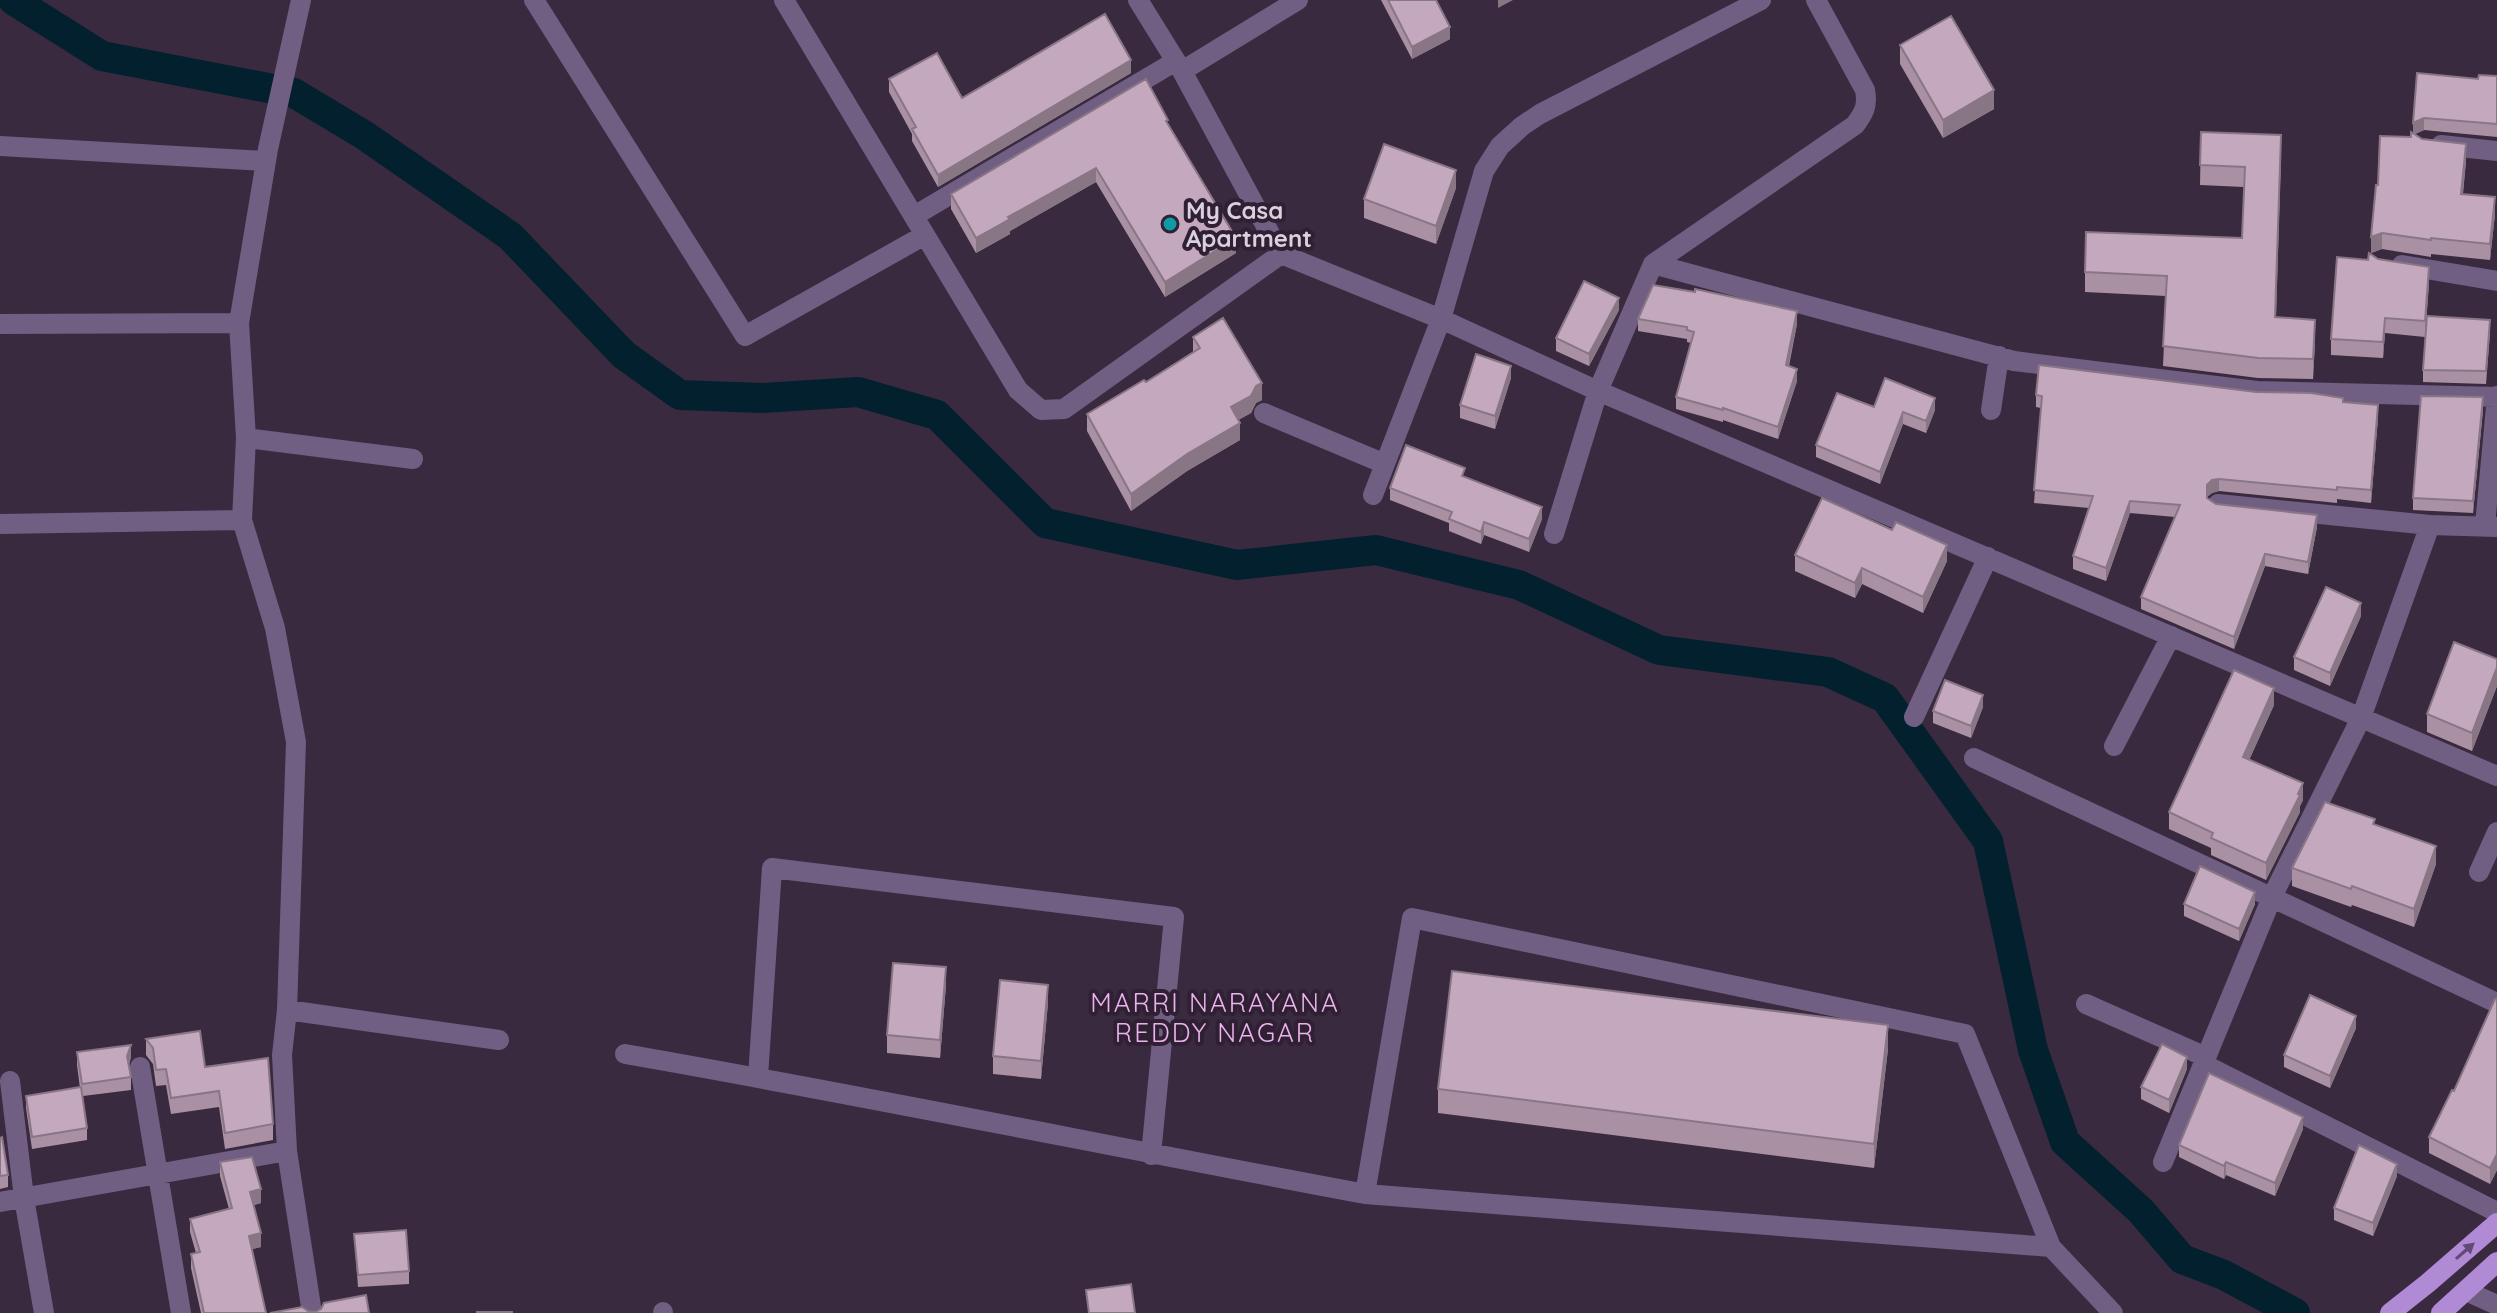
<svg xmlns="http://www.w3.org/2000/svg" width="2497" height="1313" font-family="Quicksand,sans-serif">
  <style>
    .lines { fill: none; stroke-linecap: round; stroke-linejoin: round }
    .canal { stroke: #03202e; stroke-width: 30 }
    .minor { stroke: #715f83; stroke-width: 20 }
    .major { stroke: #b08ad4; stroke-width: 20 }
    .wall { fill: #a991a3 }
    .shaded-wall { fill: #897685 }
    .building { fill: #c4a9be; stroke: #897685; stroke-width: 2 }
    .oneway { fill: #634a74 }
    .culture-dot { fill: #0f9aa8; stroke: #2f2034; stroke-width: 3 }
    .labels { text-anchor: middle; dominant-baseline: central; stroke-width: 8; stroke-linejoin: round; paint-order: stroke }
    .poi-label { font-size: 24px; font-weight: bold; fill: #dbd0de; stroke: #2f2034; text-anchor: start }
    .neighbourhood-label { font-size: 26px; letter-spacing: 2px; fill: #ecb2ec; stroke: #2f2034 }
  </style>
  <rect width="100%" height="100%" fill="#3a2a3f"/>
  <g class="lines">
    <!-- canal -->
    <path class="canal" d="M13 0 102 56 294 93 364 135 510 236 624 355 680 395 762 398 858 392 937 415 1045 523 1237 565 1376 550 1519 585 1659 650 1828 672 1885 698 1988 841 2033 1050 2065 1142 2141 1211 2182 1259 2224 1275 2295 1313"/>
    <!-- minor -->
    <path class="minor" d="M301 0 268 149 239 323 246 438 242 520 275 628 296 742 287 1010 282 1055 287 1151 312 1313
      M534 0 745 336 925 235
      M784 0 1018 390 1041 410 1064 409 1281 254
      M1138 0 1182 71 1298 0
      M1182 71 1281 254 1441 319 1598 391 2497 776
      M2441 145 2497 151
      M0 146 266 161
      M914 216 1176 61
      M1653 264 2014 361 2257 391 2497 397
      M2402 265 2497 281
      M0 324 239 323
      M1991 410 1999 356
      M1264 413 1385 464
      M246 438 413 459
      M1373 495 1441 319 1484 171 1500 146 1522 126 1540 114 1761 0
      M2218 504 2430 525 2497 527
      M0 524 242 520
      M2485 525 2497 396
      M1554 534 1598 391 1653 264 1855 125C1864 113 1868 106 1865 90L1816 0
      M1914 717 1988 557
      M2114 746 2171 636
      M1974 758 2497 1003
      M2479 872 2497 832
      M2086 1004 2206 1057
      M287 1010 499 1040
      M625 1054C872 1097 1118 1148 1365 1194L1412 918 1965 1034 2051 1247
      M2203 1064 2497 1212
      M140 1067 181 1313
      M758 1077 772 868 1174 917 1151 1155
      M10 1081 24 1198 44 1313
      M2163 1162 2272 897 2361 718 2430 525
      M1365 1194 2051 1247 2113 1313
      M0 1202 287 1151
      M2466 1291 2497 1305
      M663 1312V1313"/>
    <!-- major -->
    <path class="major" d="M2390 1313 2428 1283 2497 1223
      M2441 1313 2497 1262"/>
  </g>
  <!-- wall -->
  <path class="wall" d="M1381 0H1436L1450 39 1412 59Z
    M1900 45 1994 109 1943 138 1900 64Z
    M1131 73 938 187 912 141V134L889 92V79L962 98Z
    M2497 76V137L2424 130 2415 134 2422 139 2466 161 2463 194 2495 214 2490 260 2431 254V257L2382 249 2371 253 2378 185 2411 137 2413 133V123L2478 79Z
    M1168 125 1236 253 1165 297 1096 182 1010 231V234L976 253 951 209V194Z
    M2201 132 2281 155 2276 317 2315 340 2313 379 2258 378 2163 366 2166 296 2085 292V272L2242 238 2244 187 2200 185Z
    M1456 188 1436 244 1364 218V199Z
    M2378 259 2429 283 2425 337 2385 333 2383 358 2331 355V339L2368 260Z
    M1619 310 1589 366 1556 351V338Z
    M1638 319 1797 324 1789 366 1797 381 1778 439 1723 420V422L1676 409V397L1691 343 1687 342V339L1638 331Z
    M2490 333 2486 384 2423 382V370Z
    M1193 337 1262 400 1256 403 1251 413 1238 420 1240 440 1187 471 1131 511 1087 431V414L1146 382 1193 352Z
    M1511 378 1495 429 1460 418V405Z
    M2036 395 2343 402 2378 417 2371 503 2337 499V503L2219 491 2212 493 2207 497 2216 504 2317 527 2308 574 2265 566 2234 649 2141 609V597L2175 517 2130 513 2106 581 2073 569V556L2089 508 2034 503 2041 408 2036 407Z
    M1874 407 1935 410 1926 433 1903 424 1880 484 1816 457V445Z
    M2483 410 2473 513 2413 510V498Z
    M1465 478 1542 519 1529 552 1484 535 1481 544 1449 531V523L1390 500V488Z
    M1795 555 1947 561 1923 613 1862 584 1855 598 1795 571Z
    M2361 616 2330 686 2294 670V657Z
    M2497 659V686L2472 751 2427 732V714Z
    M2274 705 2249 760 2303 800 2300 806V812L2266 880 2211 855V848L2169 829V812Z
    M1983 707 1971 738 1933 723V711Z
    M2375 824 2436 864 2414 927 2352 905 2351 907 2292 886V868Z
    M2184 904H2255L2239 941 2184 916Z
    M946 985 940 1058 887 1053V1035Z
    M2497 999V1170L2490 1184 2429 1153V1137L2454 1091Z
    M1048 1003 1041 1079 993 1074V1056Z
    M2356 1028 2330 1088 2284 1067V1055Z
    M146 1039 205 1067 273 1124V1140L225 1149 219 1107 171 1114 166 1085 156 1086 153 1064 146 1055Z
    M1888 1049 1874 1168 1438 1113V1089Z
    M77 1052 131 1057 129 1065 131 1077V1090L83 1096 87 1128V1140L32 1149 26 1108V1096L80 1088 77 1065Z
    M2187 1069 2169 1113 2141 1099V1087Z
    M2303 1129 2275 1196 2226 1175 2224 1179 2179 1157V1145Z
    M0 1138 8 1175V1187L0 1189Z
    M220 1162 261 1203 254 1205 261 1247 252 1249 266 1313H201L191 1268V1254L196 1253 190 1232V1219L229 1209 220 1176Z
    M2397 1176 2373 1236 2334 1220V1208Z
    M354 1234 409 1271V1284L358 1287Z"/>
  <!-- shaded-wall -->
  <path class="shaded-wall" d="M1498 0H1513L1498 8Z
    M1450 27V39L1412 59V47Z
    M1131 60V73L938 187V175Z
    M1994 90V109L1943 138V120Z
    M2424 118V130L2413 135V123Z
    M2281 135V155L2275 337V317Z
    M2466 144V161L2461 210V194Z
    M1096 168V182L1010 231V234L976 253V238L1008 217Z
    M1456 170V188L1436 244V226Z
    M2495 197V214L2490 260V244Z
    M2382 233V249L2371 253V237Z
    M1236 238V253L1165 297V282Z
    M2429 267V283L2425 337V321Z
    M1619 298V310L1589 366V354Z
    M1797 311V324L1786 377V365Z
    M2385 318V333L2383 358V342Z
    M2315 320V340L2313 379V359Z
    M1511 366V378L1495 429V416Z
    M1797 369V381L1778 439V427Z
    M1262 383V400L1256 403 1251 413 1231 424V407L1256 386Z
    M2483 397V410L2473 513V501Z
    M1935 398V410L1926 433V421Z
    M2378 405V417L2371 503V490Z
    M1903 412V424L1880 484V472Z
    M1240 423V440L1187 471 1131 511V494L1187 454Z
    M2219 479V491L2212 493 2207 497V485L2212 480Z
    M2130 501V513L2106 581V568Z
    M1542 507V519L1529 552V539Z
    M2317 515V527L2308 574V562Z
    M1484 522V535L1481 544V532Z
    M1947 545V561L1923 613V597Z
    M2265 554V566L2234 649V637Z
    M1862 568V584L1855 598V583Z
    M2361 603V616L2330 686V673Z
    M2497 667V686L2472 751V733Z
    M2274 688V705L2243 774V757Z
    M1983 695V707L1971 738V726Z
    M2303 783V800L2300 806V812L2266 880V863Z
    M2436 846V864L2414 927V909Z
    M2255 892V904L2239 941V929Z
    M946 967V985L940 1058V1040Z
    M1048 985V1003L1041 1079V1061Z
    M2356 1016V1028L2330 1088V1076Z
    M1888 1025V1049L1874 1168V1144Z
    M131 1045V1057L127 1068V1056Z
    M2187 1057V1069L2169 1113V1100Z
    M2303 1117V1129L2275 1196V1183Z
    M2497 1154V1170L2490 1184V1168Z
    M2226 1162V1175L2224 1179V1166Z
    M2397 1164V1176L2373 1236V1223Z
    M261 1189V1203L250 1206V1192Z
    M261 1233V1247L249 1250V1236Z"/>
  <!-- building -->
  <path class="building" d="M1388 0H1436L1450 27 1412 47Z
    M1105 14 1131 60 938 175 912 129 916 127 889 79 937 53 962 98Z
    M1951 16 1994 90 1943 120 1900 45Z
    M2417 73 2478 79 2479 75 2497 76V124L2424 118 2413 123Z
    M1146 79 1168 120 1166 121 1236 238 1165 282 1096 168 1008 217 1010 219 976 238 951 194Z
    M2201 132 2281 135 2275 317 2315 320 2313 359 2258 358 2163 346 2167 276 2085 272 2086 232 2242 238 2245 167 2200 165Z
    M2411 132 2422 139 2466 144 2461 194 2495 197 2490 244 2431 238V240L2382 233 2371 237 2376 185H2378L2380 136 2411 137Z
    M1384 144 1456 170 1436 226 1364 199Z
    M2369 253 2378 259 2429 267 2425 321 2385 318 2383 342 2331 339 2337 257 2368 260Z
    M1584 281 1619 298 1589 354 1556 338Z
    M1653 285 1695 292V289L1797 311 1786 365 1797 369 1778 427 1723 408V410L1676 397 1694 332 1687 330V327L1638 319Z
    M2427 316 2490 320 2486 371 2423 370Z
    M1223 318 1262 383 1256 386 1251 396 1231 407 1240 423 1187 454 1131 494 1087 414 1144 380 1146 382 1200 348 1193 337Z
    M1476 354 1511 366 1495 416 1460 405Z
    M2039 365 2256 392 2311 393 2343 398V402L2378 405 2371 490 2337 487V490L2219 479 2212 480 2207 485V498L2216 504 2317 515 2308 562 2265 554 2234 637 2141 597 2180 505 2130 501 2106 568 2073 556 2093 496 2034 490 2042 396 2036 395Z
    M1885 378 1935 398 1926 421 1903 412 1880 472 1816 445 1837 393 1874 407Z
    M2421 396 2483 397 2473 501 2413 498Z
    M1406 445 1465 468 1462 476 1542 507 1529 539 1484 522 1481 532 1449 519 1452 512 1390 488Z
    M1822 498 1892 530 1896 522 1947 545 1923 597 1862 568 1855 583 1795 555Z
    M2326 587 2361 603 2330 673 2294 657Z
    M2454 642 2497 659V667L2472 733 2427 714Z
    M2234 670 2274 688 2243 757 2303 783 2298 794 2300 795 2266 863 2211 838 2213 833 2169 812Z
    M1945 680 1983 695 1971 726 1933 711Z
    M2325 802 2375 819 2373 824 2436 846 2414 909 2352 886 2351 889 2292 868Z
    M2200 866 2255 892 2239 929 2184 904Z
    M893 963 946 967 940 1040 887 1035Z
    M1452 971 1888 1025 1874 1144 1438 1089Z
    M1000 980 1048 985 1041 1061 993 1056Z
    M2310 995 2356 1016 2330 1076 2284 1055Z
    M2495 999H2497V1154L2490 1168 2429 1137 2452 1090 2454 1091Z
    M200 1031 205 1067 268 1058 273 1124 225 1133 219 1091 171 1098 166 1069 156 1070 153 1048 146 1039Z
    M2162 1044 2187 1057 2169 1100 2141 1087Z
    M131 1045 127 1056 131 1077 82 1084 77 1052Z
    M2209 1073 2303 1117 2275 1183 2226 1162 2224 1166 2179 1145Z
    M81 1087 87 1128 32 1137 26 1096Z
    M2 1137 8 1175 0 1176V1138Z
    M2359 1145 2397 1164 2373 1223 2334 1208Z
    M252 1157 261 1189 250 1192 261 1233 249 1236 266 1313H204L191 1254 200 1252 190 1219 232 1208 220 1162Z
    M406 1230 409 1271 358 1275 354 1234Z
    M1131 1284 1135 1313H1089L1086 1290Z
    M366 1295 369 1313H270L302 1307 308 1311 315 1312 321 1309 324 1303Z
    M477 1312H512V1313H477Z"/>
  <!-- one-way arrows -->
  <defs><path id="oneway-solid" d="M-6-.8H1V-3.2L6.5 0L1 3.2V.8H-6Z" transform="scale(2)"/></defs>
  <use class="oneway" href="#oneway-solid" transform="translate(2465 1251) rotate(-41)"/>
  <!-- markers -->
  <circle class="culture-dot" cx="1170" cy="224" r="8"/>
  <g class="labels">
    <!-- poi labels -->
    <g class="poi-label">
      <text x="1186" y="210">My Casa<tspan x="1186" dy="28">Apartment</tspan></text>
    </g>
    <!-- neighbourhood labels -->
    <g class="neighbourhood-label">
      <text x="1215" y="1002">MARRI NARAYANA<tspan x="1215" dy="30">REDDY NAGAR</tspan></text>
    </g>
  </g>
</svg>
